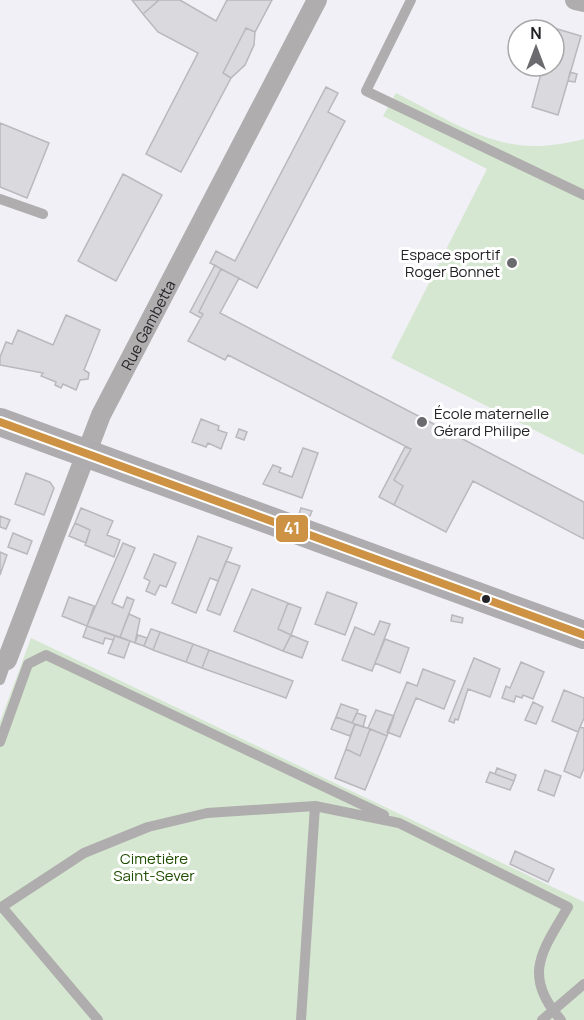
<svg xmlns="http://www.w3.org/2000/svg" width="584" height="1020" font-family="Manrope,sans-serif">
  <style>
    .green { fill: #d5e7d0 }
    .building { fill: #dad9de; stroke: #bab8bd; stroke-width: 1.5 }
    .lines { fill: none; stroke-linecap: round; stroke-linejoin: round }
    .lane { stroke: #afadad; stroke-width: 10 }
    .street { stroke: #afadad; stroke-width: 20 }
    .secondary { stroke: #aeacae; stroke-width: 28 }
    .bus-1-casing { stroke: #fff; stroke-width: 12 }
    .bus-1 { stroke: #cd9244; stroke-width: 8 }
    .poi-dot { fill: #6b6b6f; stroke: #fff; stroke-width: 2 }
    .bus-dot { fill: #232327; stroke: #fff; stroke-width: 2 }
    .labels { text-anchor: middle; dominant-baseline: central; stroke-width: 6; stroke-linejoin: round; paint-order: stroke }
    .poi-label { font-size: 15px; fill: #232327; stroke: #fff; text-anchor: end }
    .street-label { font-size: 15px; fill: #232327; stroke: #fff }
    .park-label { font-size: 15px; fill: #1f4d00; stroke: #fff }
    .line-badge { stroke: #fff; stroke-width: 2 }
    .badge-label { font-size: 16px; text-anchor: middle; font-weight: bold; fill: #fff }
  </style>
  <rect width="100%" height="100%" fill="#f0f0f6"/>
  <!-- green -->
  <path class="green" d="M396 93C434 112 476 140 519 145 540 148 564 144 584 139V455L391 358 487 169 383 116Z
    M31 638 584 902V1020H0V722Z"/>
  <!-- building -->
  <path class="building" d="M132 0H157L158 1 143 14Z
    M180 0 216 21 227 0H272L255 32 246 28 223 73 231 78 181 172 146 154 198 53 158 32 143 14 159 0Z
    M246 28 255 32 254 45 245 65 231 78 223 73Z
    M554 28 581 36 558 115 532 107 543 66H554Z
    M570 72 577 74 575 82 568 81Z
    M326 87 338 93 328 112 345 121 257 288 210 263 216 251 235 261Z
    M0 123 49 143 27 198 0 187Z
    M123 174 162 195 116 281 78 261Z
    M215 265 221 269 199 312 203 314 201 318 190 312Z
    M221 269 239 278 220 313 584 502V539L473 481 446 532 394 505 403 486 394 480 411 449 228 355 225 360 188 341 203 314 199 312Z
    M66 315 100 330 84 370 89 373 88 379 80 380 76 390 63 384 61 388 55 385 56 382 41 376 43 373 0 365V357L6 342 12 344 18 330 53 345Z
    M201 419 219 426 218 430 227 433 221 449 208 443 206 447 192 442Z
    M239 429 247 432 244 440 236 437Z
    M405 447 411 449 394 480 403 486 394 505 379 497Z
    M303 448 318 453 302 498 263 484 273 465 281 468 279 472 292 477Z
    M26 473 50 482 54 488 44 515 15 504Z
    M81 508 113 521 107 535 120 540 114 557 85 545 90 530 75 523Z
    M301 508 312 511 310 516 299 514Z
    M0 516 10 520 6 529 0 527Z
    M75 523 90 530 86 543 69 536Z
    M13 533 32 541 27 554 8 547Z
    M198 536 232 548 218 581 210 578 196 613 172 603Z
    M123 543 135 548 112 603 123 608 127 597 134 600 120 637 87 626Z
    M0 552 7 555 0 575Z
    M154 554 176 563 166 587 160 585 155 595 146 591 150 581 144 578Z
    M226 561 240 566 220 615 207 610Z
    M252 589 288 603 278 629 291 635 283 651 234 631Z
    M327 592 357 603 345 635 315 624Z
    M69 597 94 606 87 626 62 616Z
    M288 603 301 608 291 635 278 629Z
    M129 614 140 619 135 643 120 637Z
    M452 615 463 618 462 623 451 621Z
    M380 621 390 624 372 671 342 660 355 627 374 635Z
    M87 626 115 636 113 640 105 638 103 644 83 637Z
    M151 629 160 632 153 650 144 646Z
    M160 632 193 644 186 662 153 650Z
    M138 635 147 638 144 646 135 643Z
    M291 635 308 642 302 658 283 651Z
    M115 636 130 641 124 658 108 653Z
    M385 639 409 648 400 673 375 663Z
    M193 644 209 650 202 668 186 662Z
    M209 650 293 681 286 698 202 668Z
    M474 658 500 669 490 697 468 689 458 720 455 719 454 723 449 721Z
    M521 662 544 672 533 699 523 695 522 698 516 696 514 702 502 698 506 686 510 688Z
    M423 669 455 681 444 709 416 698 400 737 387 732 407 682 417 686Z
    M564 690 584 698V718L578 732 552 721Z
    M533 702 543 707 536 724 525 720Z
    M341 704 358 710 352 723 336 717Z
    M376 710 394 716 387 736 368 728Z
    M357 713 366 716 363 727 352 723Z
    M336 717 355 724 350 736 331 729Z
    M355 724 370 729 360 756 346 749Z
    M580 727 584 728V768L580 778 564 771Z
    M370 729 387 736 365 790 335 778 346 749 360 756Z
    M497 768 516 775 514 781 495 774Z
    M545 770 561 776 554 796 538 790Z
    M490 772 514 781 510 790 486 782Z
    M515 851 554 869 548 882 510 864Z"/>
  <g class="lines">
    <!-- lane -->
    <path class="lane" d="M411 0 366 91 584 195
      M0 199 43 214
      M0 680 7 660
      M0 742 28 664 46 655 384 815
      M2 907 98 1020
      M0 908 84 853 148 827 207 813 315 806 399 823 568 907C543 950 521 975 561 1020
      M301 1020 315 806
      M542 1020 584 984"/>
    <!-- street -->
    <g class="street">
      <path d="M575 0 584 2"/>
      <path id="s1" d="M7 660 101 415 317 0"/>
    </g>
    <!-- secondary -->
    <path class="secondary" d="M0 422 584 635"/>
    <defs>
      <path id="bus-1" d="M0 422 584 635"/>
    </defs>
    <!-- bus-1 casing -->
    <use href="#bus-1" class="bus-1-casing"/>
    <!-- bus-1 -->
    <use href="#bus-1" class="bus-1"/>
  </g>
  <!-- markers -->
  <g class="poi-dot">
    <circle cx="512" cy="263" r="6"/>
    <circle cx="422" cy="422" r="6"/>
  </g>
  <circle class="bus-dot" cx="486" cy="599" r="5"/>
  <g class="labels">
    <!-- poi labels -->
    <g class="poi-label">
      <text x="500" y="254">Espace sportif<tspan x="500" dy="17">Roger Bonnet</tspan></text>
      <text x="434" y="413" text-anchor="start">École maternelle<tspan x="434" dy="17">Gérard Philipe</tspan></text>
    </g>
    <!-- street labels -->
    <g class="street-label">
      <text stroke="none"><textPath href="#s1" startOffset="364">Rue Gambetta</textPath></text>
    </g>
    <!-- park labels -->
    <g class="park-label">
      <text x="154" y="858">Cimetière<tspan x="154" dy="17">Saint-Sever</tspan></text>
    </g>
  </g>
  <rect class="line-badge" x="275" y="514" width="34" height="29" rx="6" fill="#cd9244"/>
  <g class="badge-label">
    <text x="292" y="534">41</text>
  </g>
  <!-- north arrow -->
  <g transform="translate(536 48)"><circle r="28" fill="#ffffff" stroke="#a7a7a9" stroke-width="1.5"/>
  <path d="M0-4.5L10 22L0 15L-10 22Z" fill="#6b6b6f"/>
  <text y="-9" font-size="16" font-weight="bold" text-anchor="middle" fill="#232327">N</text>
  </g>
</svg>
